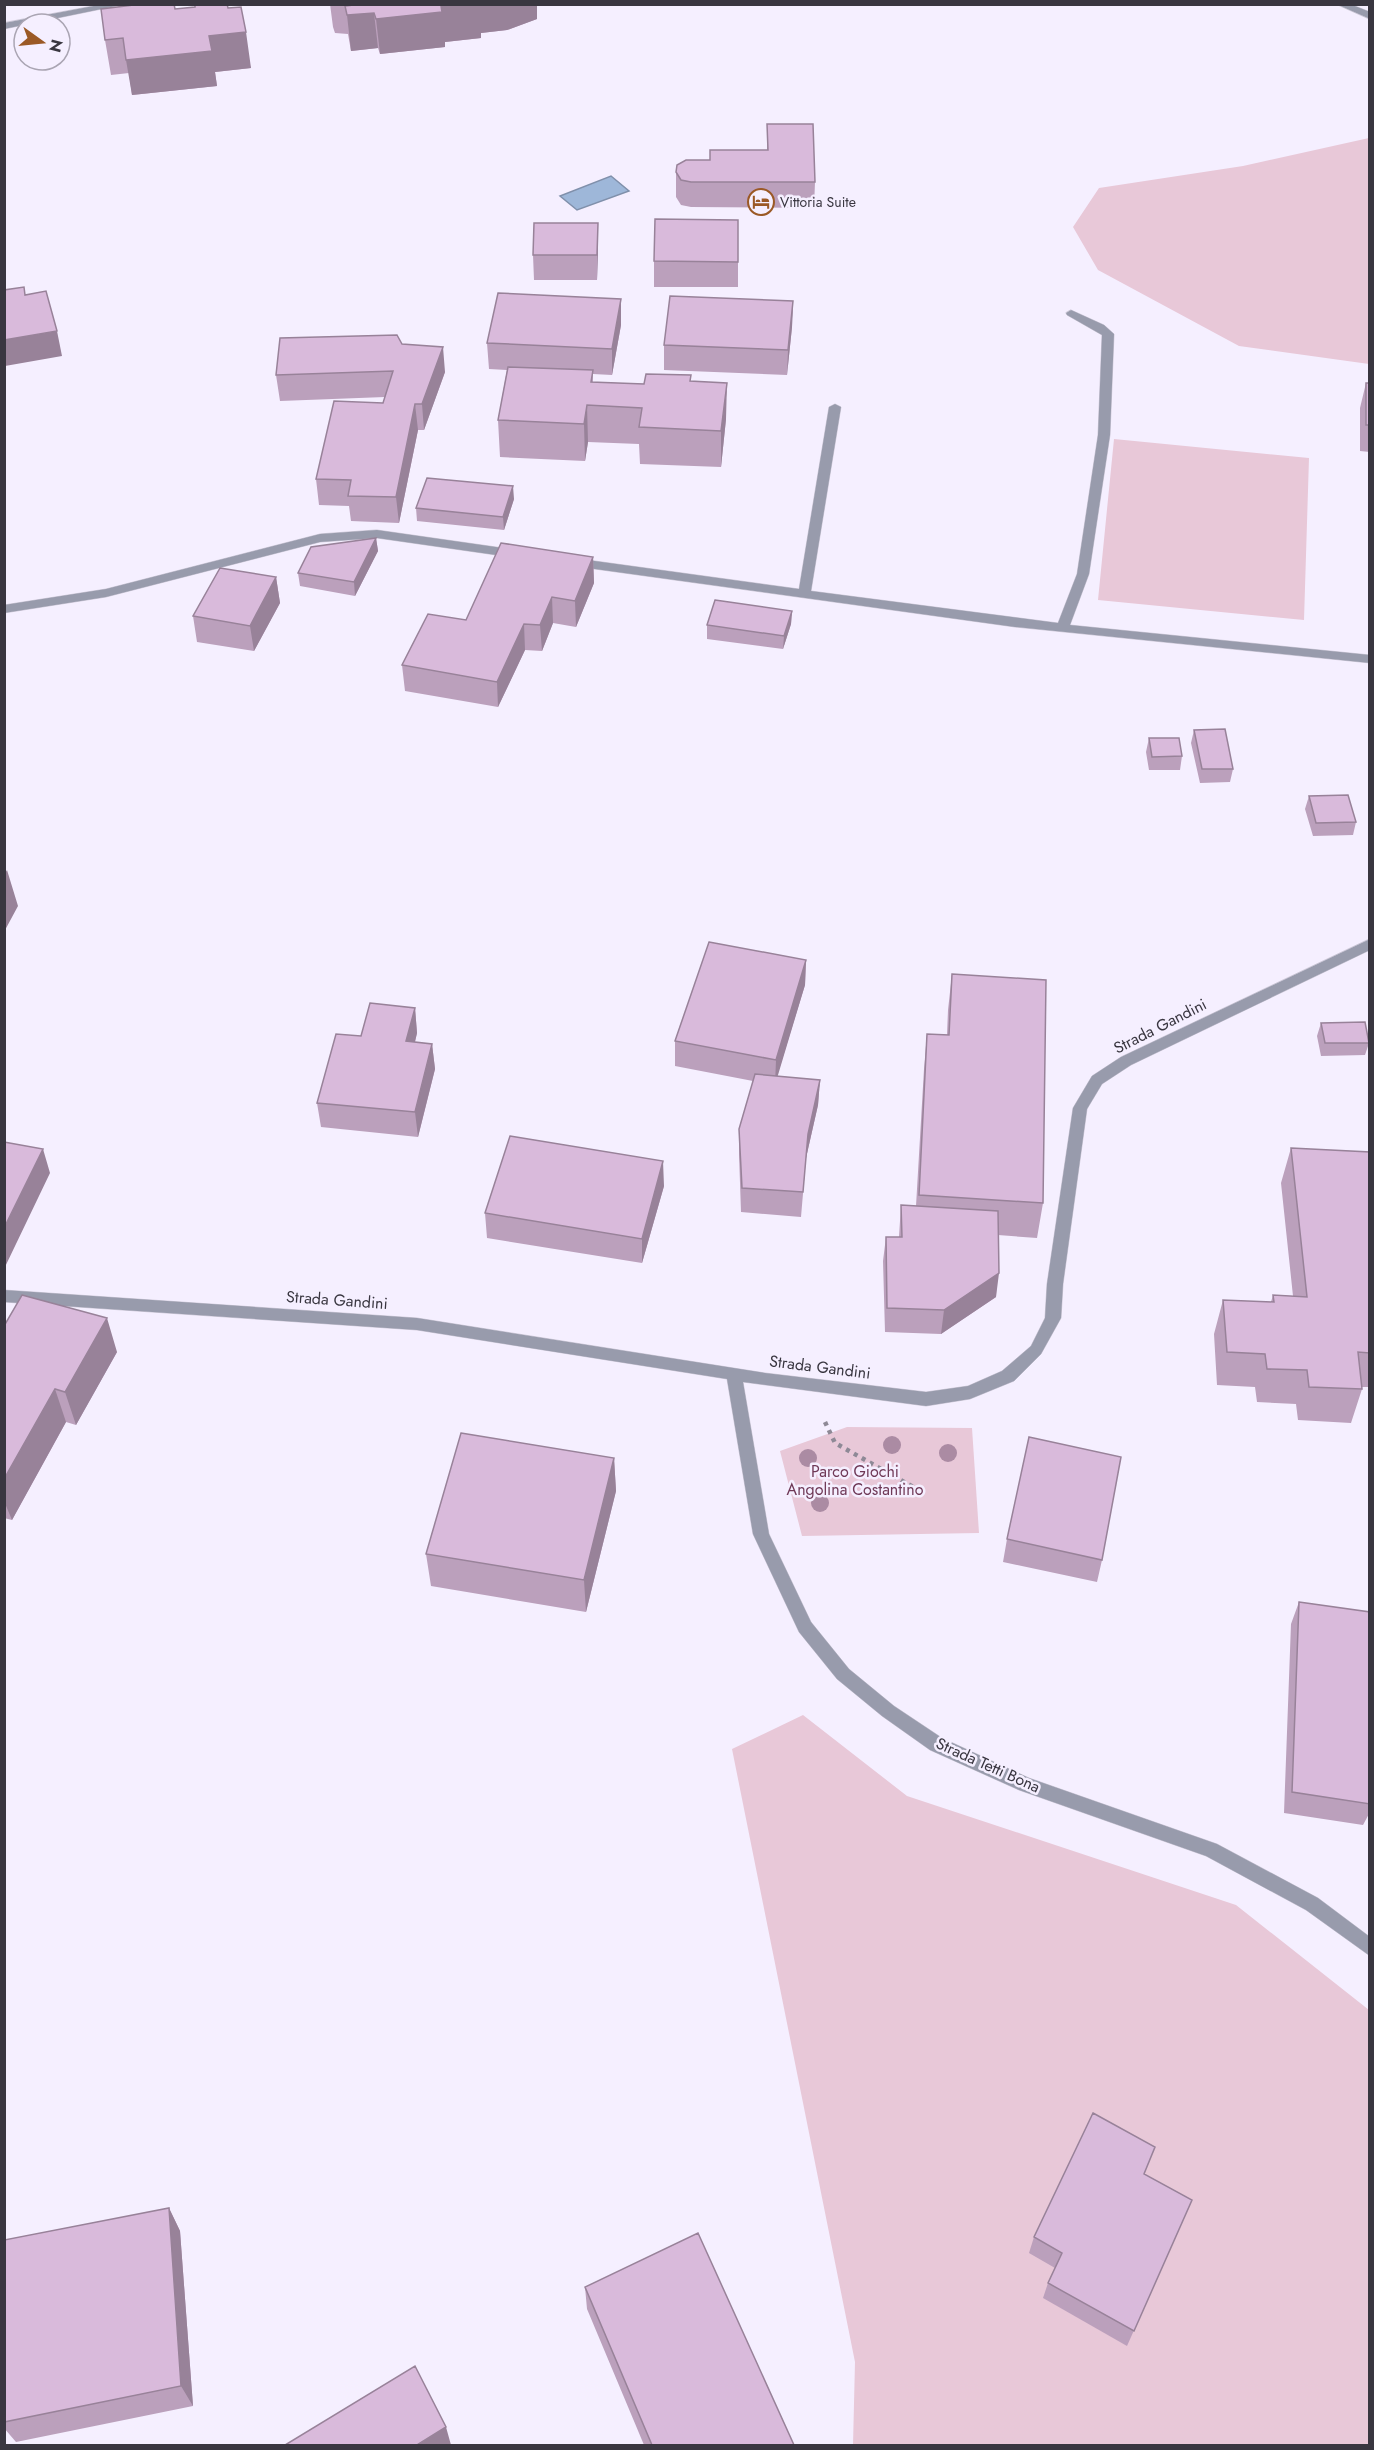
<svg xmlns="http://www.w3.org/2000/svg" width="1374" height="2450" font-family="Jost,sans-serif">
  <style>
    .green { fill: #e8c8d8 }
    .water { fill: #9eb7d9; stroke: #8090ab; stroke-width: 1.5 }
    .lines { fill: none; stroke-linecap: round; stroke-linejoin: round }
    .minor-casing { stroke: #cfcad9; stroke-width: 1 }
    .path { stroke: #8e8996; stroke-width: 4.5; stroke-dasharray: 4 5; stroke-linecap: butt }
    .minor { fill: #989bac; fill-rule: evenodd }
    .tree { fill: #ab8ba3 }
    .wall { fill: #bba0bc }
    .shaded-wall { fill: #988299 }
    .building { fill: #d9badb; stroke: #988299; stroke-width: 1.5 }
    .labels { text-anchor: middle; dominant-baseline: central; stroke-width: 5; stroke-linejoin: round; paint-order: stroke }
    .far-poi-label { font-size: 14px; fill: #393640; stroke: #f5efff; text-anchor: start }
    .street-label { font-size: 16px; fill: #393640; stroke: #f5efff }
    .park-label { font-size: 16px; fill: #6f3957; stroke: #f5efff }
  </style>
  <rect width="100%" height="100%" fill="#f5efff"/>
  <!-- green -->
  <path class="green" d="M1369 138V364L1239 346 1098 270 1073 227 1099 188 1243 166Z
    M1114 439 1309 458 1304 620 1098 600Z
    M847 1427 972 1428 979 1533 802 1536 780 1451Z
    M803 1715 907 1796 1236 1905 1369 2010V2445H853L855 2362 732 1749Z"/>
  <!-- water -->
  <path class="water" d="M611 176 629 191 577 210 560 196Z"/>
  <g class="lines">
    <defs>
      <path id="minor" d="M104 4H126L4 29V23Z
        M1336 4H1350L1370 12V19Z
        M1071 310 1104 325 1114 334 1110 435 1089 574 1070 625 1370 655V663L1015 627 573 566 567 562 573 558 799 589 829 407 835 404 841 407 811 591 1058 623 1077 574 1098 435 1102 335 1067 315 1066 313Z
        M377 530 517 550 523 554 517 558 377 538 320 542 106 597 4 613V605L106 589 320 534Z
        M1370 939V950L1131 1065 1102 1084 1087 1109 1063 1284 1061 1318 1041 1354 1014 1381 970 1399 926 1406 743 1382 769 1534 811 1622 849 1669 894 1706 942 1738 1029 1778 1217 1844 1318 1898 1370 1937V1956L1306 1910 1206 1856 1019 1790 930 1750 882 1716 837 1679 799 1632 753 1534 727 1379 417 1330 4 1302V1290L417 1318 765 1373 926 1392 968 1386 1002 1371 1031 1346 1045 1318 1047 1284 1073 1108 1092 1076 1121 1057Z"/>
    </defs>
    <!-- minor casing -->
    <use href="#minor" class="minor-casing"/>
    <!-- path -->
    <path class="path" d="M825 1422 835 1443 915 1488"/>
    <!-- minor -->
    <use href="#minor" class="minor"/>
  </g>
  <!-- trees -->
  <g class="tree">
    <circle cx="892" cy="1445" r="9"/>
    <circle cx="948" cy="1453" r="9"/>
    <circle cx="808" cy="1458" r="9"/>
    <circle cx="820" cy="1503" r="9"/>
  </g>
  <!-- wall -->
  <path class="wall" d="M330 4H537V19L507 30 481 33V38L445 42V47L380 54 378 48 351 51 348 34 335 33 333 27Z
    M228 8 251 68 215 72 217 86 132 95 129 73 111 75 105 40 175 9Z
    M767 124 815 182 814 208 691 207 681 205 676 197V172L710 160 767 150Z
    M738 220V287H654V261Z
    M598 223V248L597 280H534L533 255Z
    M621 299V325L612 375 593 374V382L644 384 691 381 726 419 721 467 640 464 639 444 588 442 585 461 500 457 498 420 507 370 489 369 487 343Z
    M793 301 792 327 787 375 664 370V345Z
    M402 344 445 372 424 430H418L399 523 351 521 349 506 319 505 316 479 383 403 385 397 280 401 276 375Z
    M1366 383H1370V452L1360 451V408Z
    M514 499 504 530 417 521 416 508Z
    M376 538 378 551 355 596 300 586 298 573Z
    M593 557 594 583 576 627 553 623 542 651 525 650 498 707 405 691 402 665 466 620Z
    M276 577 280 603 254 651 197 642 193 616Z
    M792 611 791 624 783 649 707 639V625Z
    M1194 730 1233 769 1230 782 1200 783 1191 743Z
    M1149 738 1182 756 1180 770H1149L1146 752Z
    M1309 796 1356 822 1353 835 1313 836 1305 809Z
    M806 960 805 985 777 1076 820 1080 818 1105 806 1158 801 1217 741 1212 739 1154V1129L753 1081 675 1066V1041Z
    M952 974 1043 1203 1037 1238 998 1235 996 1297 941 1334 885 1332 883 1261 886 1237H899L901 1205 916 1206 924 1069 927 1034 947 1035 948 1010Z
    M415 1008 417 1033 415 1042 432 1044 435 1069 418 1137 321 1127 317 1103 361 1036Z
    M1321 1023 1369 1043 1365 1055 1321 1056 1317 1036Z
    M1291 1148 1370 1152V1387H1362V1389L1351 1423 1298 1420 1296 1404 1257 1402 1255 1387 1217 1385 1214 1334 1223 1300 1271 1302 1273 1295 1293 1296 1281 1183Z
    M664 1186 642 1263 487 1238 485 1213Z
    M4 1326 117 1352 76 1425 66 1422 12 1520 4 1518Z
    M614 1458 616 1491 586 1612 431 1586 426 1554Z
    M1007 1539 1102 1560 1097 1582 1003 1562Z
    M1299 1602 1370 1612V1812L1363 1825 1284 1813 1291 1624Z
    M1144 2174 1192 2200 1127 2346 1043 2298 1048 2283 1055 2268 1029 2253 1034 2237Z
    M169 2208 180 2231 193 2406 16 2442 4 2428V2422Z
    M585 2287 794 2445H644L587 2309Z"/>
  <!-- shaded-wall -->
  <path class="shaded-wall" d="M457 4H537V19L507 30 481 33V38L445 42V47L380 54 376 19 441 6Z
    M374 13 378 48 351 51 347 15Z
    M246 32 251 68 215 72 217 86 132 95 126 60 209 36Z
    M598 223V248L597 280V255Z
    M621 299V325L612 375V349Z
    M793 301 792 327 787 375 788 350Z
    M57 331 62 356 5 366 4 340Z
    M443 347 445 372 424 430 422 404Z
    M727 383 726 419 721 467V431Z
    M415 404 418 430 399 523 396 497Z
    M587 405 588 442 585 461 584 424Z
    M513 486 514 499 504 530 503 517Z
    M376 538 378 551 355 596 354 582Z
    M593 557 594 583 576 627 575 601Z
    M276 577 280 603 254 651 250 626Z
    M552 597 553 623 542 651 540 625Z
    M792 611 791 624 783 649 784 636Z
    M524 624 525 650 498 707 497 682Z
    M7 870 18 906 4 932V875Z
    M806 960 805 985 775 1085 776 1060Z
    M415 1008 417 1033 409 1066 406 1041Z
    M432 1044 435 1069 418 1137 415 1112Z
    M820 1080 818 1105 806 1158 801 1217 808 1134Z
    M43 1149 50 1173 4 1269V1228Z
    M663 1161 664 1186 642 1263V1239Z
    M999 1273 996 1297 941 1334 944 1310Z
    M107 1318 117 1352 76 1425 65 1392Z
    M55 1389 66 1422 12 1520 4 1501V1479Z
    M614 1458 616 1491 586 1612 584 1580Z
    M169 2208 180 2231 193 2406 181 2386Z
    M446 2427 451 2445H417Z"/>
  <!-- building -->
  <path class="building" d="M142 4H174L175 9 195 7V4H227L228 8 241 7 246 32 209 36 212 51 126 60 123 38 105 40 101 9Z
    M363 4H457L441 6 442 12 376 19 374 13 347 15 345 6Z
    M767 124H813L815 182H691L681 180 676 172 677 165 686 160H710V150H768Z
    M655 219 738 220V262L654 261Z
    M534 223H598L597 255H533Z
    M24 287 25 295 46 291 57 331 4 340V290Z
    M498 293 621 299 612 349 487 343Z
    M670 296 793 301 788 350 664 345Z
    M397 335 402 344 443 347 422 404H415L396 497 348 496 351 480 316 479 334 401 383 403 393 371 276 375 280 338Z
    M508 367 593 370 591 382 644 384 646 374 691 375 690 381 727 383 721 431 639 427 642 408 587 405 584 424 498 420Z
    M1366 383H1370V425H1366Z
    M427 478 513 486 503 517 416 508Z
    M376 538 354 582 298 573 311 547Z
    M501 543 593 557 575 601 552 597 540 625 524 624 497 682 402 665 428 614 466 620Z
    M220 568 276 577 250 626 193 616Z
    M715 600 792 611 784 636 707 625Z
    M1225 729 1233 769H1202L1194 730Z
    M1149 738H1179L1182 756 1152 757Z
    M1348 795 1356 822 1316 823 1309 796Z
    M709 942 806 960 776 1060 675 1041Z
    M952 974 1046 980 1043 1203 919 1195 927 1034 949 1035Z
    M370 1003 415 1008 406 1041 432 1044 415 1112 317 1103 336 1034 361 1036Z
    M1365 1022 1369 1043H1325L1321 1023Z
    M755 1074 820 1080 808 1134 803 1192 742 1188 739 1129Z
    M510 1136 663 1161 642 1239 485 1213Z
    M4 1142 43 1149 4 1228Z
    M1291 1148 1370 1152V1353L1358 1352 1362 1389 1309 1387 1307 1370 1267 1369 1265 1354 1227 1352 1223 1300 1274 1302 1273 1295 1307 1297Z
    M901 1205 998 1211 999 1273 944 1310 887 1308 886 1237H902Z
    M22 1295 107 1318 65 1392 55 1389 4 1479V1326Z
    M461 1433 614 1458 584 1580 426 1554Z
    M1029 1437 1121 1457 1102 1560 1007 1539Z
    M1299 1602 1370 1612V1804L1292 1792Z
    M1093 2113 1155 2147 1144 2174 1192 2200 1134 2331 1048 2283 1062 2253 1034 2237Z
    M169 2208 181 2386 4 2422V2240Z
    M698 2233 794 2445H652L585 2287Z
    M415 2366 446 2427 417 2445H285Z"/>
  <!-- icons -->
  <defs>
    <symbol id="hotel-ring" viewBox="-11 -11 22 22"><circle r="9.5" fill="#f5efff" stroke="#9b5926" stroke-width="1.5"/><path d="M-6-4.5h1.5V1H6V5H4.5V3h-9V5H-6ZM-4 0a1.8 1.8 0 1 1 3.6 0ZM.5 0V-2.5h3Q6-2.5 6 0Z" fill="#9b5926"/></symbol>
  </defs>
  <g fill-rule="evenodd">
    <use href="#hotel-ring" x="746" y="187" width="30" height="30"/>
  </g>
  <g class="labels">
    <!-- far-poi labels -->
    <g class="far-poi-label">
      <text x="780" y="202">Vittoria Suite</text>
    </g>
    <!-- street labels -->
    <g class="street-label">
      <text transform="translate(1160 1026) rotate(-27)">Strada Gandini</text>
      <text transform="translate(337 1300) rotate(4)">Strada Gandini</text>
      <text transform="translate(820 1367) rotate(7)">Strada Gandini</text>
      <text transform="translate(988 1765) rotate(24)">Strada Tetti Bona</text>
    </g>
    <!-- park labels -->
    <g class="park-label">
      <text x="855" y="1471">Parco Giochi<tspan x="855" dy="18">Angolina Costantino</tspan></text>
    </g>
  </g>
  <!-- border -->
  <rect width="1374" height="2450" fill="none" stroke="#393640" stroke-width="12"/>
  <!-- north arrow -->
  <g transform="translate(42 42) rotate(105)"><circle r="28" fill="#f5efff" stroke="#aaa5b3" stroke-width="1.5"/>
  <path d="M0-4.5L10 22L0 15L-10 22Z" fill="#9b5926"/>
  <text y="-9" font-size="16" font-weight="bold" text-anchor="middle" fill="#393640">N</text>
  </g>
</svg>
